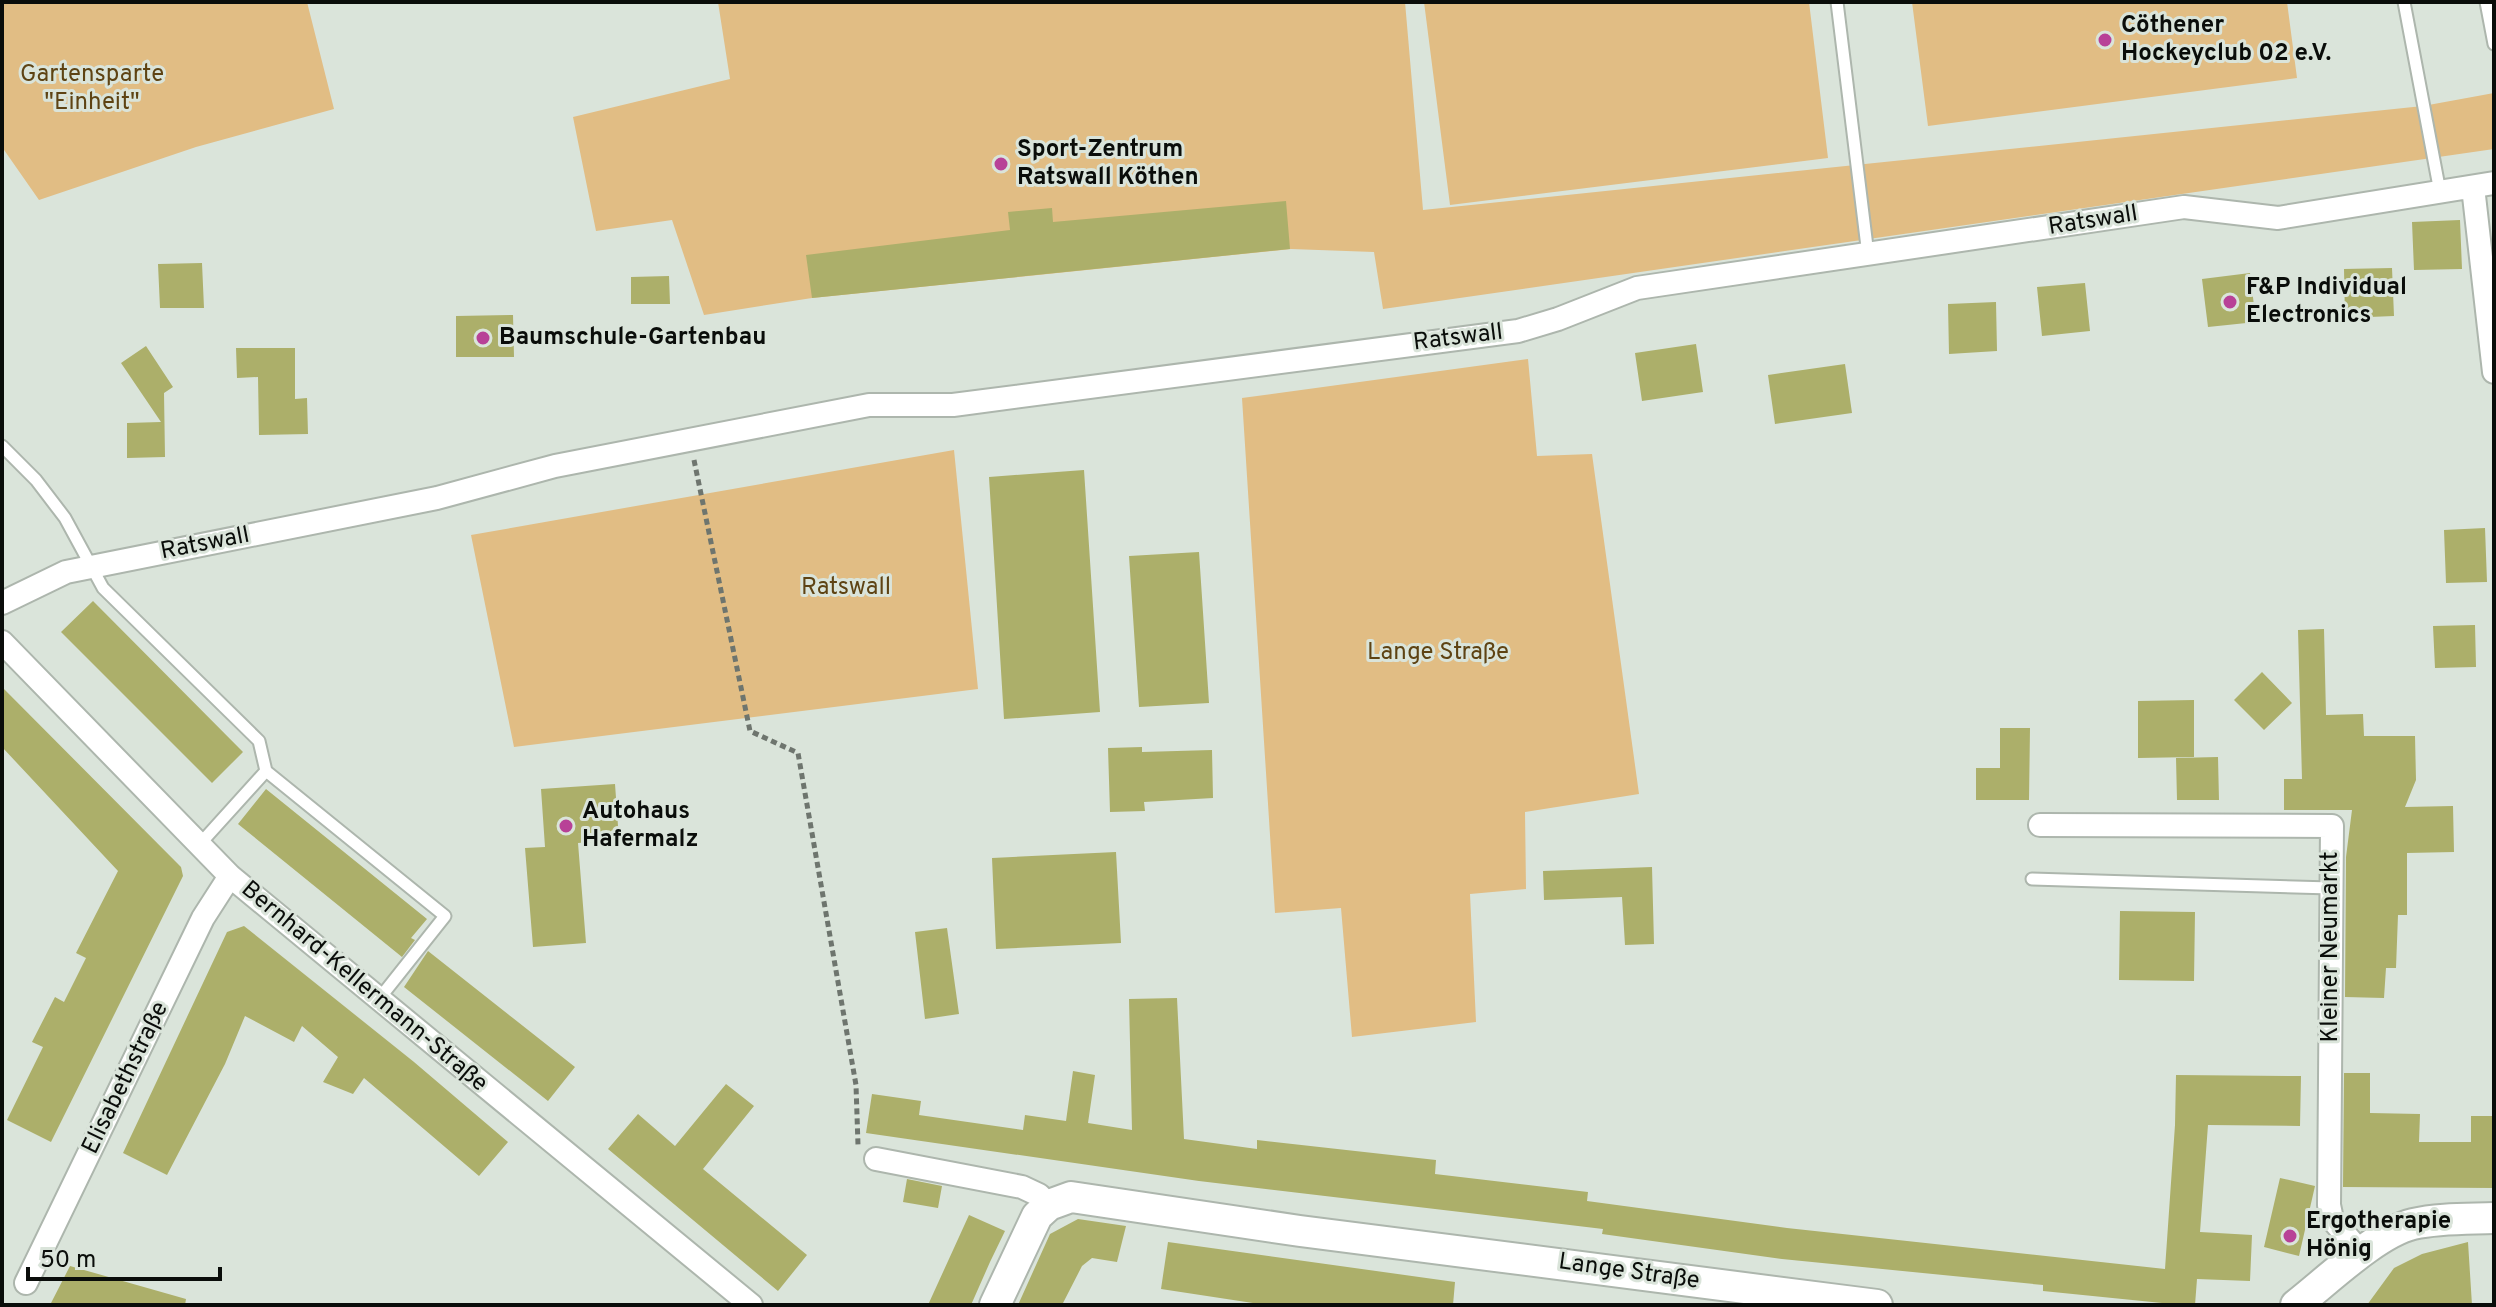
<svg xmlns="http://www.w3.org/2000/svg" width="2496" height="1307" font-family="Overpass,sans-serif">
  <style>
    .green { fill: #e1bd84 }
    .building { fill: #acaf6a }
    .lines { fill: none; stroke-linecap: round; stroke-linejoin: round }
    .lane-casing { stroke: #adb6ad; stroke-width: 15 }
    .street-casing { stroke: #adb6ad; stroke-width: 26 }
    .secondary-casing { stroke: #adb6ad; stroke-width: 34 }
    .path { stroke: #6e756e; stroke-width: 5; stroke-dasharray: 6 4; stroke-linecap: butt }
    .lane { stroke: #fff; stroke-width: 11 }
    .street { stroke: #fff; stroke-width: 22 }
    .secondary { stroke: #fff; stroke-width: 30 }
    .poi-dot { fill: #b84197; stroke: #dae4da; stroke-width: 3 }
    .labels { text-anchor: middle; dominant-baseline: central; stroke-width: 6; stroke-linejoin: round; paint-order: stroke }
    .poi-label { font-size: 24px; font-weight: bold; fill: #0a0d0a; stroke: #dae4da; text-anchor: start }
    .park-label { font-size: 24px; fill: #5e4313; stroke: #dae4da }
    .street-label { font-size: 24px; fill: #0a0d0a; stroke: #dae4da }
  </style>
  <rect width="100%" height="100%" fill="#dae4da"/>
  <!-- green -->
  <path class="green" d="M2 2H307L334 109 196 147 39 200 2 147Z
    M718 2H1405L1423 210 2423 106 2494 93V149L1383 309 1374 252 1291 249 812 298 704 315 672 220 596 231 573 117 730 79Z
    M1424 2H1809L1828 158 1450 205Z
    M1912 2H2287L2297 78 1928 126Z
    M1528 359 1537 456 1592 454 1639 794 1525 812 1526 889 1470 894 1476 1022 1352 1037 1341 908 1275 913 1242 398Z
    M954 450 978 689 514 747 471 535Z"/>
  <!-- building -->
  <path class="building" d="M1286 201 1290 249 812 298 806 255 1010 230 1008 212 1052 208 1053 222Z
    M2460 220 2462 269 2414 270 2412 222Z
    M202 263 204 308H160L158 264Z
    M2392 268 2394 316 2345 318 2344 269Z
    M2250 273 2256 322 2208 327 2202 279Z
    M669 276 670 304H631V277Z
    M2085 283 2090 331 2042 336 2037 287Z
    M1996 302 1997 351 1949 354 1948 304Z
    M513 315 514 357H456V316Z
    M1696 344 1703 392 1642 401 1635 353Z
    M146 346 173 387 164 393 165 457 127 458V423L161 422 121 363Z
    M236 348H295V399L307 398 308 434 259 435 258 377 237 378Z
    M1845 364 1852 413 1775 424 1768 375Z
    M1084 470 1100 712 1004 719 989 477Z
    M2485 528 2487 582 2446 583 2444 530Z
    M1199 552 1209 703 1139 707 1129 556Z
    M93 601 243 752 212 783 61 632Z
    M2475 625 2476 667 2435 668 2433 626Z
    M2324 629 2326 715 2363 714 2364 736H2415L2416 780 2405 807 2453 806 2454 852 2407 853V915H2398L2396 968H2386L2384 998 2345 997 2346 857 2352 810H2284V779H2302L2298 630Z
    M2262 672 2292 703 2264 730 2234 700Z
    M2 687 181 867 183 876 51 1142 7 1120 43 1047 32 1042 55 997 64 1002 86 958 76 953 118 871 2 747Z
    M2194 700V757L2138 758V701Z
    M2000 728H2030L2029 800H1976V768H2000Z
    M1142 747V752L1212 750 1213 798 1144 802 1145 811 1110 812 1108 748Z
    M2218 757 2219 800H2177L2176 758Z
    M615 784 619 840 578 843 586 943 533 947 525 848 545 847 541 789Z
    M266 789 427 919 411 938 415 940 402 957 238 824Z
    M1116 852 1121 943 996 949 992 858Z
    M1652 867 1654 944 1625 945 1622 897 1544 900 1543 871Z
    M2120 911 2195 912 2194 981 2119 980Z
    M244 926 414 1062 508 1142 479 1176 364 1078 353 1094 323 1082 338 1057 302 1026 294 1042 245 1016 225 1064 167 1175 123 1153 227 932Z
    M947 928 959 1014 925 1019 915 932Z
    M428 951 575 1067 548 1101 404 987Z
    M1177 998 1184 1139 1257 1149V1140L1436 1160 1435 1174 1588 1192 1587 1201 1787 1228 2165 1269 2175 1125 2176 1075 2301 1076 2300 1126 2208 1125 2200 1232 2252 1235 2250 1281 2197 1279 2195 1305H2162V1303L2043 1291V1285L1782 1259 1602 1234 1603 1229 1199 1181 866 1133 872 1094 921 1101 919 1115 1023 1130 1025 1115 1066 1121 1073 1071 1095 1075 1088 1123 1132 1130 1129 999Z
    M2344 1073H2370V1113L2420 1114 2419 1142H2471V1116H2494V1188L2343 1187Z
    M726 1084 754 1106 703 1169 807 1255 778 1291 608 1149 638 1114 675 1146Z
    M2280 1178 2315 1186 2299 1256 2264 1247Z
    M907 1179 942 1186 938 1208 903 1202Z
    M969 1215 1005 1231 990 1262 971 1305H928Z
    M1078 1219 1126 1226 1117 1262 1092 1258 1082 1266 1062 1305H1018L1050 1234Z
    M1168 1242 1455 1282 1453 1305H1266L1161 1289Z
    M2468 1242 2472 1305H2367L2394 1268 2422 1254Z
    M70 1266 186 1299 185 1305H50Z"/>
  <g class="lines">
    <defs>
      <path id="lane" d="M1837 2 1868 255
        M2404 2 2440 192
        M2486 2 2494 44
        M2 446 36 480 65 518 103 588 259 741 266 771 445 916 379 999
        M199 845 266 771
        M2032 879 2331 888"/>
      <path id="street" d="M2473 187 2494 372
        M2 603 66 572 437 498 555 466 869 405H953L1518 331 1558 319 1637 288 2184 207 2278 218 2494 183
        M2 642 230 876 751 1305
        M2040 825 2332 826 2329 1205 2332 1219 2362 1254
        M876 1159 1022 1187 1039 1195 1049 1205
        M26 1283 203 918 230 876"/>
      <path id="secondary" d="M995 1305 1037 1216 1049 1205 1071 1197 1300 1231 1877 1305
        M2296 1305C2327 1281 2376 1233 2413 1224 2439 1218 2468 1219 2494 1218"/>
    </defs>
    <!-- lane casing -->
    <use href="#lane" class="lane-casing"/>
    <!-- street casing -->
    <use href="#street" class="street-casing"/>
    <!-- secondary casing -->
    <use href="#secondary" class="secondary-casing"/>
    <!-- path -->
    <path class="path" d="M694 460 750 731 798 753 856 1085 858 1145"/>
    <!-- lane -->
    <use href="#lane" class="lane"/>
    <!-- street -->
    <use href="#street" class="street"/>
    <!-- secondary -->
    <use href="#secondary" class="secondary"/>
  </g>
  <!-- markers -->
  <g class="poi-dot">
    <circle cx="2105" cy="40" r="8"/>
    <circle cx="1001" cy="164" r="8"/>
    <circle cx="2230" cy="302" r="8"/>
    <circle cx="483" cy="338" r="8"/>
    <circle cx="566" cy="826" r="8"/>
    <circle cx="2290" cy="1236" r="8"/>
  </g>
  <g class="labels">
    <!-- poi labels -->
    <g class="poi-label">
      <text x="2121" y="26">Cöthener<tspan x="2121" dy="28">Hockeyclub 02 e.V.</tspan></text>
      <text x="1017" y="150">Sport-Zentrum<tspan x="1017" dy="28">Ratswall Köthen</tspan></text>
      <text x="2246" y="288">F&amp;P Individual<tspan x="2246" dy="28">Electronics</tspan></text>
      <text x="499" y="338">Baumschule-Gartenbau</text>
      <text x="582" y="812">Autohaus<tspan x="582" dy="28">Hafermalz</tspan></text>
      <text x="2306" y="1222">Ergotherapie<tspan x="2306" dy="28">Hönig</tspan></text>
    </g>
    <!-- park labels -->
    <g class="park-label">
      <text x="92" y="75">Gartensparte<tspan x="92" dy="28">"Einheit"</tspan></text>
      <text x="846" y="588">Ratswall</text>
      <text x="1438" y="653">Lange Straße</text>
    </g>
    <!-- street labels -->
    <g class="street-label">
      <text transform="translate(2093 221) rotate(-9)">Ratswall</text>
      <text transform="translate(1458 338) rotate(-7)">Ratswall</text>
      <text transform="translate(205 544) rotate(-11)">Ratswall</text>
      <text transform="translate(2331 947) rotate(-90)">Kleiner Neumarkt</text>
      <text transform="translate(364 987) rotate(40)">Bernhard-Kellermann-Straße</text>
      <text transform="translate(126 1078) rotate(-64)">Elisabethstraße</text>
      <text transform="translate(1629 1272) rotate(8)">Lange Straße</text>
    </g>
  </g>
  <!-- border -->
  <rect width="2496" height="1307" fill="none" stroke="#0a0d0a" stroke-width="8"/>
  <!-- scale -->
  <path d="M28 1267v12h192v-12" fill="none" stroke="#0a0d0a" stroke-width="4"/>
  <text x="40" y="1267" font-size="24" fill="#0a0d0a" stroke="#dae4da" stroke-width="6" paint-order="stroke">50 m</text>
</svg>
